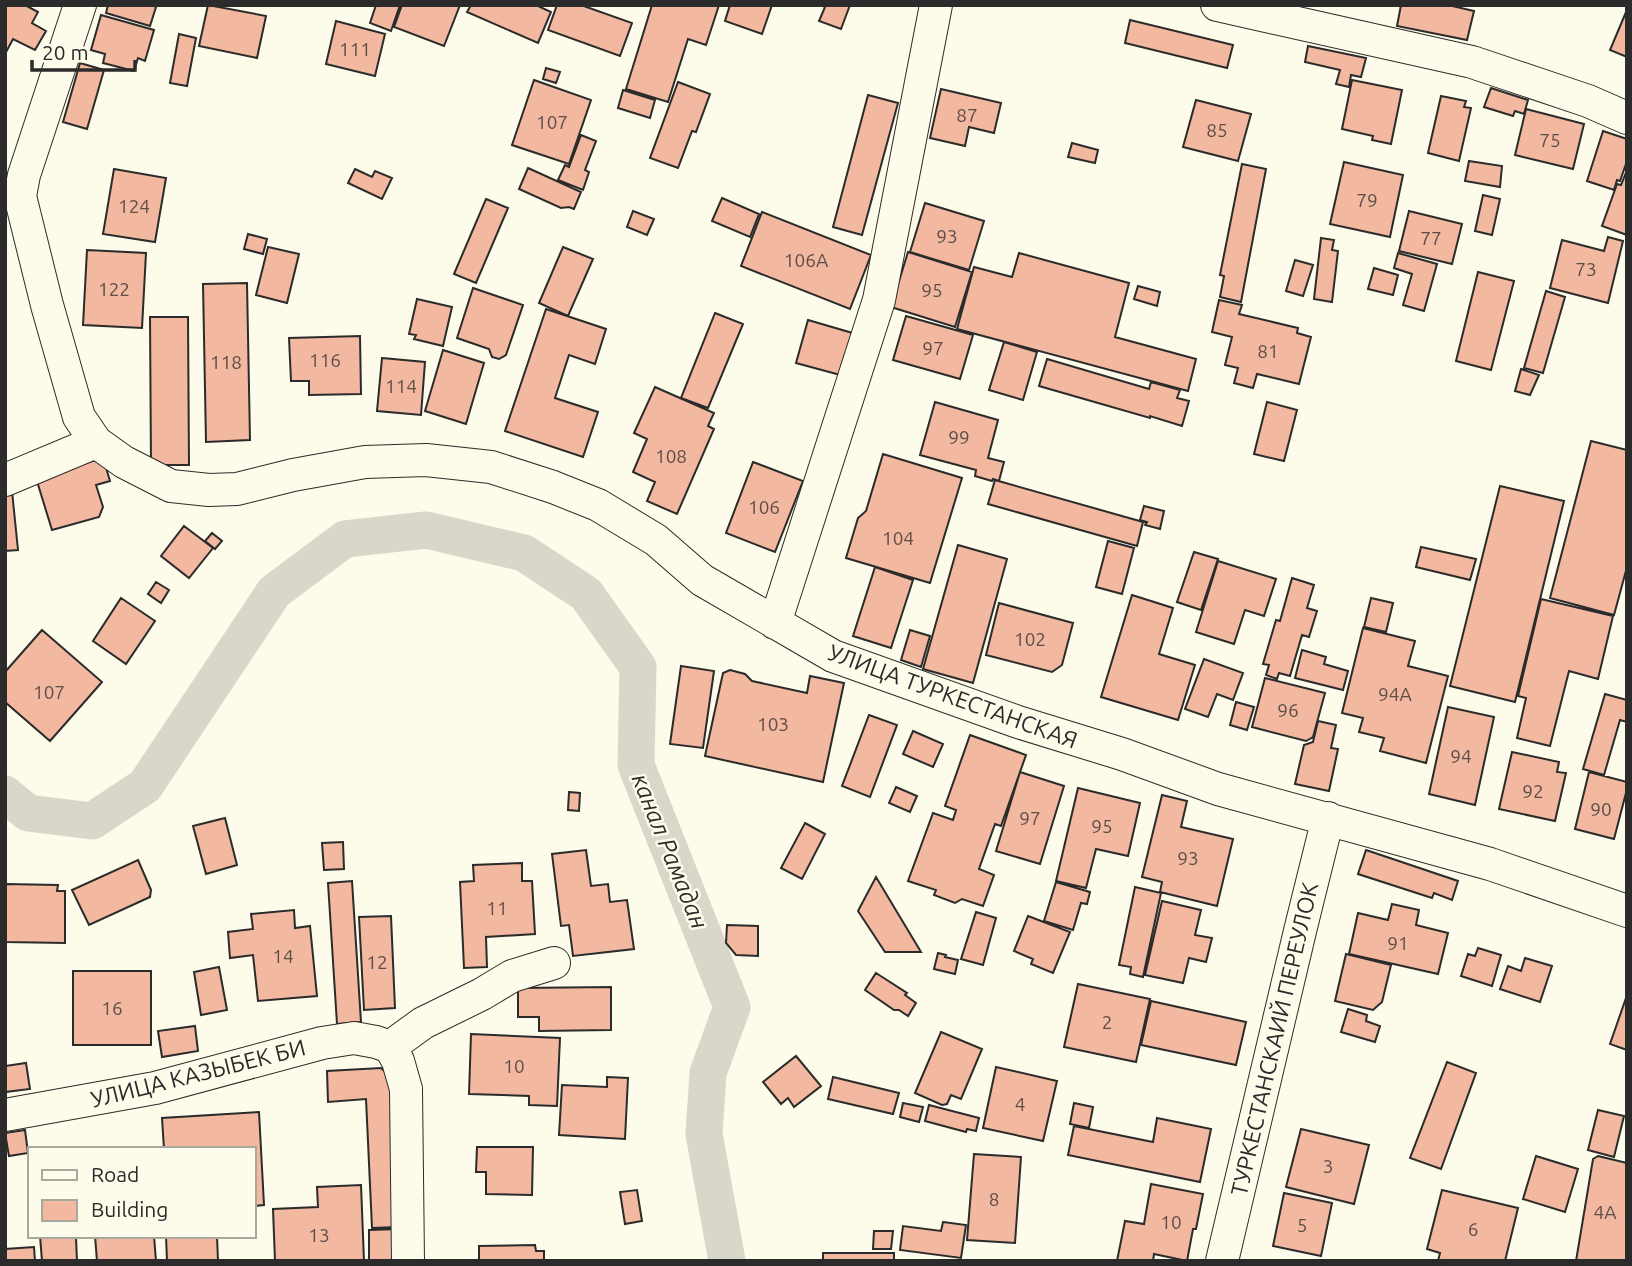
<svg xmlns="http://www.w3.org/2000/svg" width="1632" height="1266" font-family="Ubuntu,sans-serif">
  <style>
    .lines { fill: none; stroke-linecap: round; stroke-linejoin: round }
    .canal { stroke: #d8d7c9; stroke-width: 37 }
    .building { fill: #f2b8a0; stroke: #2b2b2b; stroke-width: 2 }
    .street-casing { stroke: #2b2b2b; stroke-width: 34 }
    .street { stroke: #fdfbea; stroke-width: 32 }
    .labels { text-anchor: middle; dominant-baseline: central; stroke-width: 5; stroke-linejoin: round; paint-order: stroke }
    .number-label { font-size: 19px; fill: #5d4e48 }
    .street-label { font-size: 23px; fill: #2b2b2b; stroke: #fdfbea }
    .water-label { font-size: 24px; font-style: italic; fill: #2b2b2b; stroke: #fdfbea }
  </style>
  <rect width="100%" height="100%" fill="#fdfbea"/>
  <g class="lines">
    <!-- canal -->
    <path class="canal" d="M5 794 28 813 92 821 145 786 274 592 345 539 426 530 524 553 586 594 638 667 636 765 732 1007 708 1073 704 1134 727 1261"/>
  </g>
  <!-- building -->
  <path class="building" d="M5 5H25L38 12 32 23 46 31 35 50 13 39 5 54Z
    M108 5H152L156 7 150 26 106 13Z
    M208 5 266 16 257 58 199 46Z
    M376 5H400L391 31 370 23Z
    M402 5H460L444 46 394 27Z
    M471 5H536L551 12 538 43 467 12Z
    M557 5H581L632 23 620 56 548 30Z
    M652 5H719L706 45 688 39 668 102 626 89Z
    M730 5H772L762 34 725 21Z
    M821 5H850L841 29 819 21 825 7Z
    M1401 5H1448L1474 11 1467 40 1397 26Z
    M1626 12 1627 13V57L1610 50Z
    M101 15 154 30 145 61 138 58 134 71 103 63 105 54 91 50Z
    M1130 20 1233 45 1227 68 1125 43Z
    M336 21 385 34 375 76 326 64Z
    M179 34 196 38 187 86 170 83Z
    M1308 46 1366 58 1361 77 1351 75 1349 87 1336 84 1340 70 1305 62Z
    M80 63 104 70 87 129 63 122Z
    M546 68 560 72 556 83 543 79Z
    M534 80 591 100 569 164 512 145Z
    M1352 80 1402 90 1391 144 1372 140 1373 136 1342 129Z
    M678 82 710 94 696 132 692 131 678 168 650 158Z
    M1491 88 1528 100 1524 114 1515 111 1513 116 1484 107Z
    M941 89 1001 103 994 133 969 127 965 146 930 138Z
    M623 90 655 100 650 118 618 108Z
    M868 95 898 103 862 235 833 227Z
    M1441 96 1466 101 1464 107 1471 108 1459 161 1428 153Z
    M1196 100 1251 114 1238 161 1183 147Z
    M1526 109 1584 124 1573 169 1515 155Z
    M1603 131 1627 139V161L1620 181 1617 180 1614 190 1587 181Z
    M581 135 596 141 585 170 589 172 583 190 558 180 565 165 569 167Z
    M1072 143 1098 150 1095 163 1068 157Z
    M1469 161 1502 166 1500 187 1465 181Z
    M1344 162 1403 175 1390 237 1330 224Z
    M1242 164 1266 169 1241 302 1220 297 1224 276 1220 275Z
    M528 168 581 192 574 209 569 207 561 208 519 189Z
    M114 169 166 178 155 242 103 234Z
    M355 169 372 177 375 171 392 178 382 199 348 183Z
    M1627 170V235L1602 226 1617 184 1621 185Z
    M1483 195 1500 199 1492 235 1475 231Z
    M722 198 759 214 750 237 712 221Z
    M486 199 508 208 476 283 454 274Z
    M925 203 984 221 969 270 910 252Z
    M633 211 654 219 647 235 627 227Z
    M1409 211 1462 224 1452 264 1399 251Z
    M762 212 871 255 850 309 741 266Z
    M248 234 267 239 263 254 244 249Z
    M1608 237 1623 241 1608 303 1550 288 1562 240 1604 251Z
    M1321 238 1334 240 1332 250 1338 251 1332 302 1314 299Z
    M268 247 299 254 287 303 256 295Z
    M563 247 593 259 568 316 539 303Z
    M87 250 146 253 142 328 83 325Z
    M908 252 972 272 955 327 891 307Z
    M1019 253 1129 283 1115 337 1196 359 1188 391 957 329 974 267 1012 277Z
    M1398 253 1437 264 1424 311 1403 305 1412 274 1394 268Z
    M1295 260 1313 265 1303 296 1286 291Z
    M1374 268 1398 275 1393 295 1368 289Z
    M1478 272 1514 281 1491 370 1456 361Z
    M247 283 250 440 206 442 203 284Z
    M1138 286 1160 292 1157 306 1134 299Z
    M473 288 523 305 506 355 499 359 492 357 489 349 457 338Z
    M1546 291 1565 297 1543 373 1524 368Z
    M417 299 452 307 443 346 414 339 416 335 409 334Z
    M1219 300 1242 305 1239 314 1298 328 1297 333 1311 337 1299 384 1257 374 1253 388 1234 383 1238 368 1225 365 1232 337 1212 332Z
    M546 309 606 329 595 364 569 355 555 398 598 412 583 457 505 431Z
    M715 313 743 324 708 408 681 398Z
    M906 316 973 335 960 379 893 360Z
    M150 317H188L189 465H151Z
    M808 320 856 334 844 376 796 363Z
    M360 336 361 394 309 395V381H291L289 338Z
    M1004 342 1037 352 1023 400 989 390Z
    M443 350 484 363 466 424 425 411Z
    M382 358 425 362 421 415 377 411Z
    M1047 359 1149 389 1151 382 1180 390 1177 398 1189 401 1182 426 1150 416V418L1039 386Z
    M1521 369 1539 375 1530 395 1515 391Z
    M655 387 714 413 708 426 714 429 677 514 647 501 655 482 633 472 647 439 634 433Z
    M935 402 998 420 988 458 1004 462 999 481 993 479 992 481 975 476 976 470 920 455Z
    M1267 402 1297 410 1284 461 1254 454Z
    M1591 441 1627 450V567L1614 615 1550 598Z
    M883 454 962 478 930 583 846 558 858 518 866 511Z
    M99 459 104 461 110 481 96 485 103 507 99 517 52 530 36 478Z
    M753 462 803 481 775 552 726 533Z
    M995 480 1143 522 1137 546 988 504Z
    M1500 486 1564 501 1515 702 1450 686Z
    M5 491H12L18 550 5 551Z
    M1144 506 1164 511 1160 529 1145 525 1147 522 1140 520Z
    M184 526 213 548 189 578 161 556Z
    M212 533 222 541 215 549 205 541Z
    M1108 541 1134 548 1122 594 1096 587Z
    M958 545 1007 559 973 683 923 669Z
    M1421 547 1476 559 1470 580 1416 567Z
    M1194 552 1218 559 1201 610 1177 602Z
    M1218 561 1276 579 1264 616 1245 610 1234 644 1196 632Z
    M875 567 913 580 891 648 853 636Z
    M1292 578 1314 585 1307 608 1317 611 1309 637 1302 635 1290 676 1279 673 1277 679 1266 675 1269 665 1263 664 1276 620 1280 621Z
    M156 582 169 590 161 603 148 594Z
    M1132 595 1173 608 1159 654 1195 665 1178 720 1101 697Z
    M121 598 155 621 126 664 93 641Z
    M1371 598 1393 603 1386 632 1364 627Z
    M1541 599 1613 616 1598 679 1569 671 1550 746 1517 738 1526 698 1518 696Z
    M999 603 1073 623 1062 665 1052 672 986 655Z
    M1363 628 1415 641 1408 666 1448 676 1426 763 1380 751 1384 738 1359 732 1363 718 1342 713Z
    M42 630 102 682 50 741 5 702V672Z
    M910 630 930 636 921 667 901 660Z
    M1302 650 1326 657 1324 664 1348 671 1343 690 1295 678Z
    M1204 659 1243 673 1233 700 1217 694 1208 717 1185 709Z
    M681 666 714 671 703 748 670 744Z
    M730 670 745 674 752 681 807 693 810 676 844 683 823 782 705 756 723 673Z
    M1265 678 1325 693 1313 737 1306 741 1252 727Z
    M1605 694 1627 700V722L1620 720 1604 775 1583 769Z
    M1236 702 1254 707 1247 730 1230 725Z
    M1448 707 1494 717 1475 805 1429 794Z
    M869 715 897 725 870 797 842 786Z
    M1318 721 1336 725 1331 748 1338 749 1329 791 1295 784 1304 745 1313 742Z
    M913 731 943 744 933 767 903 754Z
    M970 735 1026 755 1001 826 995 824 979 869 994 875 983 906 962 899 955 903 934 895 936 890 908 881 933 813 953 820 956 810 945 806Z
    M1512 752 1559 762 1557 772 1566 773 1555 821 1499 809Z
    M1020 772 1064 786 1040 864 996 851Z
    M1589 772 1627 782V789L1614 839 1575 829Z
    M896 787 917 796 910 812 889 803Z
    M1078 788 1140 803 1128 856 1096 849 1086 888 1056 881Z
    M569 792 580 793 579 811 568 810Z
    M1162 795 1187 801 1181 827 1233 839 1217 906 1160 892 1162 882 1142 877Z
    M225 818 237 865 206 874 193 826Z
    M805 823 825 834 802 879 781 868Z
    M343 842 344 869 324 870 322 843Z
    M586 850 591 886 608 884 610 902 627 900 634 949 573 956 569 925 561 926 552 854Z
    M1366 850 1458 881 1452 900 1434 893 1432 898 1358 874Z
    M138 860 151 890 150 897 89 925 72 890Z
    M522 863V881H532L535 934 486 937 487 967 464 968 460 882 474 881 473 865Z
    M876 877 921 952H885L858 911Z
    M352 881 361 1022 337 1024 328 883Z
    M1056 882 1090 892 1087 904 1081 903 1073 930 1044 921Z
    M5 884 58 885 57 891H65V943L5 942Z
    M1135 887 1161 893 1143 977 1130 974 1131 967 1119 965Z
    M1162 901 1201 910 1195 935 1212 938 1206 962 1189 958 1183 983 1145 975Z
    M1392 904 1419 910 1416 925 1448 933 1438 974 1349 954 1358 913 1388 920Z
    M294 910 295 928 310 926 317 996 258 1001 253 955 230 958 228 932 253 929 251 914Z
    M976 912 996 918 983 965 961 959Z
    M391 916 395 1008 364 1010 359 917Z
    M1028 916 1070 932 1053 973 1031 964 1033 959 1014 951Z
    M727 925 758 926V956L736 955 726 943Z
    M1478 948 1501 955 1492 986 1461 976 1468 954 1475 956Z
    M938 953 946 955 945 957 958 960 955 974 934 969Z
    M1346 954 1391 965 1382 1002 1373 1010 1335 1001Z
    M1525 958 1552 966 1540 1002 1500 989 1508 966 1521 971Z
    M219 967 227 1010 201 1015 194 972Z
    M73 971H151V1045H73Z
    M876 973 907 993 905 995 916 1003 908 1016 899 1010H894L865 990Z
    M1078 984 1150 999 1136 1062 1064 1047Z
    M611 987V1030L539 1031V1017H518V988Z
    M1627 995V1050L1610 1044Z
    M1151 1001 1246 1022 1236 1065 1141 1045Z
    M1348 1009 1367 1015 1366 1021 1380 1026 1375 1042 1341 1032Z
    M195 1026 198 1051 162 1057 158 1031Z
    M941 1032 982 1049 961 1099 951 1095 947 1104 942 1105 915 1093Z
    M471 1034 560 1038 557 1106 529 1105V1096L469 1094Z
    M796 1056 821 1086 794 1107 788 1098 781 1104 763 1082Z
    M1447 1062 1476 1073 1441 1169 1410 1158Z
    M26 1063 30 1089 5 1092V1066Z
    M996 1067 1057 1081 1043 1141 983 1128Z
    M381 1068 391 1077 398 1227 372 1228 366 1099 328 1102 327 1071Z
    M607 1077 628 1078 625 1139 559 1135 562 1085 607 1087Z
    M833 1077 899 1093 893 1114 828 1099Z
    M903 1103 923 1107 919 1122 900 1117Z
    M1074 1103 1093 1107 1089 1128 1070 1124Z
    M929 1105 979 1118 976 1131 967 1129 966 1132 925 1121Z
    M1598 1110 1624 1116 1614 1157 1588 1150Z
    M259 1112 264 1205 254 1206V1149H164L162 1118Z
    M1157 1118 1211 1129 1200 1182 1068 1155 1074 1126 1153 1142Z
    M1301 1129 1369 1145 1354 1204 1286 1187Z
    M25 1130 28 1153 9 1156 5 1133Z
    M477 1147H533L532 1195 486 1194V1172H476Z
    M974 1154 1021 1157 1015 1243 967 1240Z
    M1536 1156 1578 1169 1565 1212 1523 1199Z
    M1598 1156 1627 1163V1261H1576L1593 1159Z
    M1151 1184 1203 1194 1196 1229H1193L1187 1261 1154 1254 1153 1261H1117L1125 1221 1144 1224Z
    M361 1185 364 1261H275L273 1209 318 1207 317 1187Z
    M637 1190 642 1221 625 1224 620 1192Z
    M1442 1190 1518 1208 1505 1261H1438L1440 1253 1427 1249Z
    M1284 1193 1332 1203 1321 1256 1273 1246Z
    M943 1222 966 1225 961 1258 900 1250 903 1226 941 1231Z
    M399 1229 400 1261H369V1230Z
    M874 1231H893L891 1249H873Z
    M40 1236H82L76 1237 77 1261H42Z
    M95 1236H154L156 1261H97Z
    M166 1236H217L218 1261H167Z
    M535 1245 536 1251H544V1261H479V1246Z
    M34 1247 35 1261H5V1249Z
    M823 1253H894V1261H823Z"/>
  <g class="lines">
    <defs>
      <path id="street" d="M80 5 24 175 20 196 47 305 79 417 96 442 124 462 171 486 209 490 237 489 293 475 365 462 426 460 491 467 553 487 598 505 656 540 702 580 833 656 1018 722 1122 754 1218 789 1490 864 1627 911
        M1217 5 1472 62 1588 101 1627 118
        M5 480 96 442
        M775 623 879 300 936 5
        M390 1047 423 1023 482 994 512 976 554 963
        M5 1115 155 1088 322 1043 354 1038 376 1042 390 1047 398 1061 406 1089 408 1261
        M1222 1261 1300 931 1328 818"/>
    </defs>
    <!-- street casing -->
    <use href="#street" class="street-casing"/>
    <!-- street -->
    <use href="#street" class="street"/>
  </g>
  <g class="labels">
    <!-- number labels -->
    <g class="number-label">
      <text x="355" y="49">111</text>
      <text x="967" y="115">87</text>
      <text x="552" y="122">107</text>
      <text x="1217" y="130">85</text>
      <text x="1550" y="140">75</text>
      <text x="1367" y="200">79</text>
      <text x="134" y="206">124</text>
      <text x="947" y="236">93</text>
      <text x="1431" y="238">77</text>
      <text x="806" y="260">106А</text>
      <text x="1586" y="269">73</text>
      <text x="114" y="289">122</text>
      <text x="932" y="290">95</text>
      <text x="933" y="348">97</text>
      <text x="1268" y="351">81</text>
      <text x="325" y="360">116</text>
      <text x="226" y="362">118</text>
      <text x="401" y="386">114</text>
      <text x="959" y="437">99</text>
      <text x="671" y="456">108</text>
      <text x="764" y="507">106</text>
      <text x="898" y="538">104</text>
      <text x="1030" y="639">102</text>
      <text x="49" y="692">107</text>
      <text x="1395" y="694">94А</text>
      <text x="1288" y="710">96</text>
      <text x="773" y="724">103</text>
      <text x="1461" y="756">94</text>
      <text x="1533" y="791">92</text>
      <text x="1601" y="809">90</text>
      <text x="1030" y="818">97</text>
      <text x="1102" y="826">95</text>
      <text x="1188" y="858">93</text>
      <text x="497" y="908">11</text>
      <text x="1398" y="943">91</text>
      <text x="283" y="956">14</text>
      <text x="377" y="962">12</text>
      <text x="112" y="1008">16</text>
      <text x="1107" y="1022">2</text>
      <text x="514" y="1066">10</text>
      <text x="1020" y="1104">4</text>
      <text x="1328" y="1166">3</text>
      <text x="994" y="1199">8</text>
      <text x="1605" y="1212">4А</text>
      <text x="1171" y="1222">10</text>
      <text x="1302" y="1225">5</text>
      <text x="1473" y="1229">6</text>
      <text x="319" y="1235">13</text>
    </g>
    <!-- street labels -->
    <g class="street-label">
      <text transform="translate(953 696) rotate(20)">УЛИЦА ТУРКЕСТАНСКАЯ</text>
      <text transform="translate(1274 1039) rotate(-77)">ТУРКЕСТАНСКАИЙ ПЕРЕУЛОК</text>
      <text transform="translate(198 1073) rotate(-14)">УЛИЦА КАЗЫБЕК БИ</text>
    </g>
    <!-- water labels -->
    <g class="water-label">
      <text transform="translate(670 851) rotate(68)">канал Рамадан</text>
    </g>
  </g>
  <!-- border -->
  <rect width="1632" height="1266" fill="none" stroke="#2b2b2b" stroke-width="14"/>
  <!-- legend -->
  <rect x="28" y="1147" width="228" height="91" fill="#fdfbea" stroke="#a9a89e" stroke-width="2"/>
  <rect x="42" y="1170" width="35" height="10" fill="#fdfbea" stroke="#a9a89e" stroke-width="2"/>
  <text x="91" y="1182" font-size="21" fill="#2b2b2b">Road</text>
  <rect x="42" y="1200" width="35" height="21" fill="#f2b8a0" stroke="#a9a89e" stroke-width="2"/>
  <text x="91" y="1217" font-size="21" fill="#2b2b2b">Building</text>
  <!-- scale -->
  <path d="M32 60v10h103v-10" fill="none" stroke="#2b2b2b" stroke-width="3.5"/>
  <text x="42" y="60" font-size="21" fill="#2b2b2b" stroke="#fdfbea" stroke-width="5" paint-order="stroke">20 m</text>
</svg>
